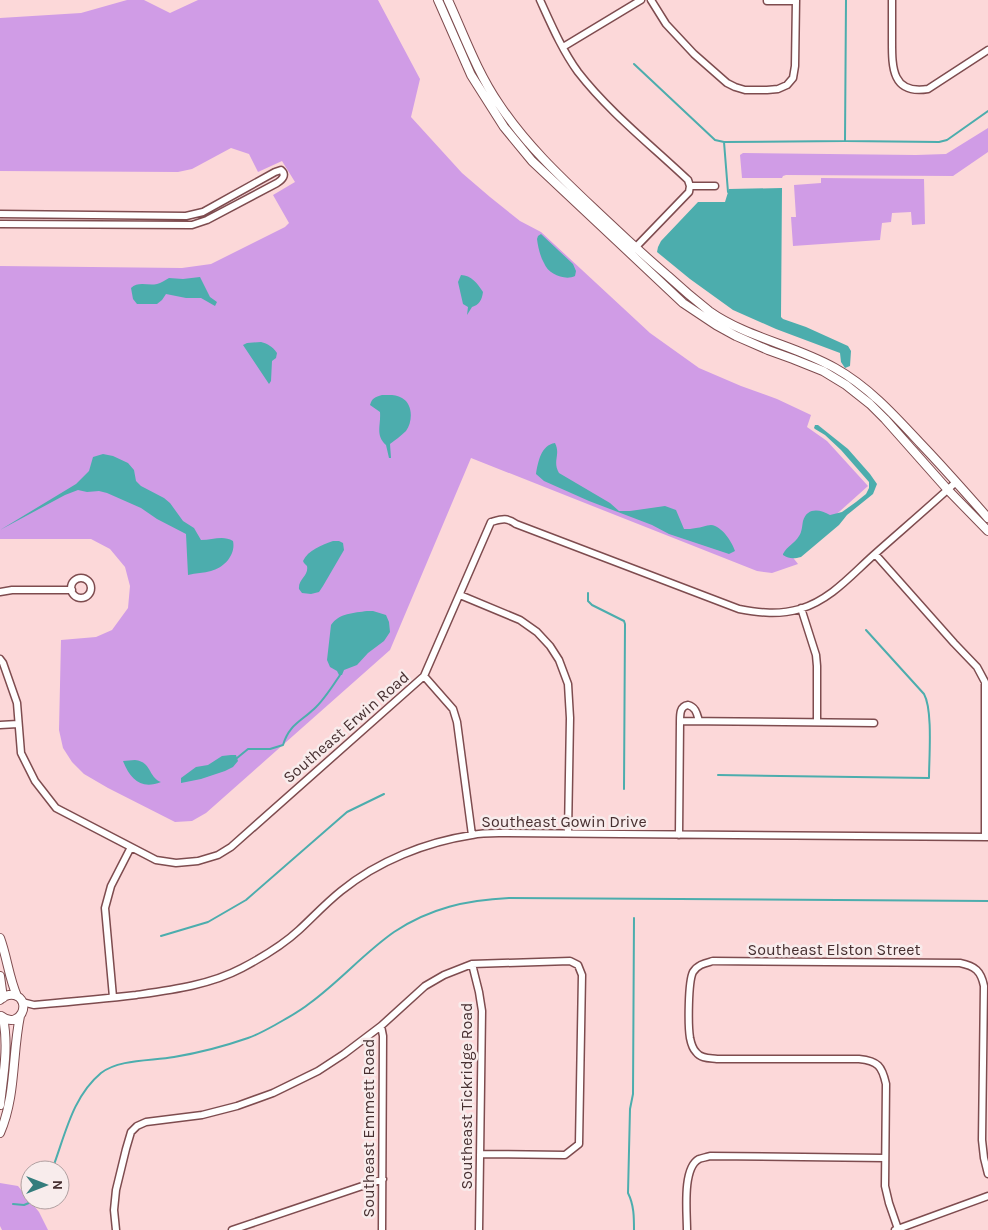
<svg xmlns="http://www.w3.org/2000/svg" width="988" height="1230" font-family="Karla,sans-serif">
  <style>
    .green { fill: #d09ce6 }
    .water { fill: #4cadad }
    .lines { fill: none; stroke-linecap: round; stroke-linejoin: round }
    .stream { stroke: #4cadad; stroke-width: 2 }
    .minor-casing { stroke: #7e4c4f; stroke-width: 9 }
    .tertiary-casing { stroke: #7e4c4f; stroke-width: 10 }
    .minor { stroke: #fff; stroke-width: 6 }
    .tertiary { stroke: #fff; stroke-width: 8 }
    .labels { text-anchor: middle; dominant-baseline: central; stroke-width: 5; stroke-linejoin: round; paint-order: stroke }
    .street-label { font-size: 16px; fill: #462f30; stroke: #f8ecec }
  </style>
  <rect width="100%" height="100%" fill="#fcd8d9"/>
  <!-- green -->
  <path class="green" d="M127 0H144L170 13 198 0H378L420 79 411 117 462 173 490 197 520 221 541 232 650 333 699 368 741 386 777 399 811 415 807 427 827 441 868 486 791 555 798 564 772 573 757 571 471 458 390 650 206 813 192 821 175 822 108 788 84 774 72 762 63 748 59 730 61 640 96 637 112 630 128 608 130 586 125 567 110 549 91 539H0V266L182 268 211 264 285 227 289 223 273 195 295 182 282 161 258 172 249 154 231 148 192 169 178 172 0 171V18L81 13Z
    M988 128V152L953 176 786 175 783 176 782 178H742L740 155 743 153 916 155 946 154Z
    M821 178 924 179 925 224 912 225 911 212 892 213 891 222 882 223 880 240 793 246 791 217H796L794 185 821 183Z
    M0 1183 18 1186 39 1212 48 1230H2L0 1226Z"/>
  <!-- water -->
  <path class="water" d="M782 188 781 317 783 319 806 327 848 346 851 351 850 366 845 368 841 362 840 353 776 329 733 310 690 279 657 252 658 247 661 241 698 202H725L729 189Z
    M541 234 573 264 576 271 575 276C565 281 548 274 544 263 540 256 538 247 537 239L538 236Z
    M461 275C471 275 478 284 483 292 482 300 479 305 472 307L467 315 468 307 463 304 458 282Z
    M200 277 210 297 217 302 215 306 201 298H186L166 294 162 300 157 304H137L133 299 131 288C138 281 148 286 157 284 161 283 165 280 169 278L183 279Z
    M261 342C268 344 272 346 277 353L276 358 272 361 271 381 269 384 243 345 247 343Z
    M382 395C388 395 396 394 402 398 413 404 413 421 406 431 401 436 395 440 390 444L391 458H389L386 445C375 435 381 426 380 412L370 405C372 398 375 397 382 395Z
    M815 425H818L848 449 870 474 877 484 873 494 847 515 839 525 801 557C794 559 789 559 783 555V554C787 546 795 543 799 536 802 532 802 526 803 521 807 507 820 509 830 515L842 512 856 502 866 494 869 488V482L841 450 825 435 815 429 814 428Z
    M555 443C561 455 552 461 559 473L610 503 619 511H630L665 506 676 510 684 529C688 529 692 529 696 528 701 528 706 525 711 525 722 526 732 542 735 551L729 554 669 534 652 525 589 501 544 481 536 474C538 462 541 445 555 443Z
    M103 454 113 456 128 463 134 470 136 481 141 486 164 498 170 503 183 521 194 528 201 540C213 540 223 535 233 541 236 555 224 568 211 571 204 573 196 573 188 575L186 534 157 519 141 508 107 493 99 491 87 492 78 490 65 495 0 530 76 484 89 471 93 457Z
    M333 541H339L343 543 344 550 323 586 319 592 311 594 302 593 299 589C298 579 309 576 307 566L304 563 303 561C308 550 322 545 333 541Z
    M367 611H373L386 615 389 622 390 632 384 641 368 653 357 665 344 670 342 675H339L337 671 330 667 327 660 331 625C339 613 354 613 367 611Z
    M231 755H236L238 761 233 767 225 771 201 779 181 783V778L196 767 208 765 222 756Z
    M135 760C152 762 148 777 161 782 141 790 130 779 123 761Z"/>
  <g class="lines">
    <!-- stream -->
    <path class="stream" d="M634 64 715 140 724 142 845 141 939 142 947 140 988 111
      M845 140 846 0
      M724 142 728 192
      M588 593V601L592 605 624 621 625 624 624 789
      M237 758 248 749H270L283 745C289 725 300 722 314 709 324 700 332 687 340 675
      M718 775 929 778C929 758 933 710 924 694L866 630
      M161 936 208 922 246 900 347 812 384 794
      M52 1170C65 1136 72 1097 101 1073 119 1059 152 1061 174 1057 198 1053 225 1046 248 1038 257 1035 266 1030 275 1025 287 1018 299 1012 310 1003 340 981 364 953 394 932 430 908 467 900 509 898L988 901
      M13 1204 24 1205 36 1200
      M634 1230C634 1217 634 1205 628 1193L630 1109 633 1094 634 918"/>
    <defs>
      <path id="minor" d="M540 0C551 24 562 50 578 72 609 112 651 145 688 180L690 186
        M651 0 666 24 694 54 727 83 735 87 745 90H767L778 89 787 85 793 78 795 66 796 0
        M892 0C892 13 892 26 892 39 892 66 891 95 928 89L988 50
        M767 1H796
        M563 47 641 0
        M690 186H715
        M0 214 186 216 203 212 275 172 281 170C287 175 282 180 277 183L207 220 192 225 0 224
        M633 250 689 192 690 186
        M875 554 954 643 977 667 985 682V837
        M71 588a10 10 0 1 1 20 0a10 10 0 1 1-20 0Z
        M0 592 12 590H72
        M460 595 520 620 537 632 550 646 559 660 568 684 570 718 568 833
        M801 608 816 655 817 666V722
        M0 659 3 663 17 703 21 753 35 781 56 808 156 860 176 863 198 861 218 855 231 847 424 676 491 522C502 519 506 517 516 524L739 609C760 613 779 615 800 609 832 599 852 574 876 553 903 529 930 506 956 482
        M424 676 453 709 457 722 472 835
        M680 721C680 714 680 706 688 705 696 707 697 714 699 721
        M0 725 18 724
        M679 835 680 721 874 723
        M472 964 479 992 482 1011 479 1230
        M113 997 105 908 111 886 131 847
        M22 1002 34 1005C68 1002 102 999 136 995 171 990 210 985 242 968 261 958 284 944 299 930 313 917 326 903 341 891 378 861 426 842 472 835 481 833 490 833 499 833L988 837
        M381 1026 383 1036 382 1230
        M898 1229 889 1203 885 1186 886 1084C882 1066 878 1061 859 1059H717C710 1058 701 1059 696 1052 692 1048 691 1043 690 1038 688 1026 688 982 693 972 698 964 706 963 713 961L960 963C975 966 981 971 984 986L982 1140 984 1158 988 1174
        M116 1230 114 1210 116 1190 126 1149 131 1132 137 1126 146 1122 202 1115 237 1106 273 1093 318 1071 344 1054 381 1026 425 986 444 975 472 964 570 961 578 965 582 975 579 1144 565 1155 480 1154
        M232 1230 383 1179
        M687 1230C687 1213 682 1168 699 1159 702 1158 707 1157 710 1156L885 1158
        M895 1230 988 1196"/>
      <path id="tertiary" d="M438 0 471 75 504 127 532 161 683 303 716 325 736 336 768 350 793 359 823 371 846 385 870 404 885 419 948 490 988 531
        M448 0C464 35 477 72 499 104 528 148 567 183 605 219 626 239 647 258 668 276 681 288 695 300 709 311 747 338 795 345 835 368 869 387 895 416 921 444 944 468 966 493 988 518
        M0 938C7 957 9 978 17 996
        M0 976 3 998
        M0 1000C4 996 8 994 14 995 33 1000 20 1031 1 1016
        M0 1105C3 1076 9 1047 3 1018
        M0 1133C16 1096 12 1055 20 1016"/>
    </defs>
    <!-- minor casing -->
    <use href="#minor" class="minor-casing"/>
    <!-- tertiary casing -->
    <use href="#tertiary" class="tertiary-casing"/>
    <!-- minor -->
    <use href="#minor" class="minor"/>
    <!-- tertiary -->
    <use href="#tertiary" class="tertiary"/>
  </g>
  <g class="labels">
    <!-- street labels -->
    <g class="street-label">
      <text transform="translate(346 727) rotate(-41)">Southeast Erwin Road</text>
      <text x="564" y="821">Southeast Gowin Drive</text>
      <text x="834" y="949">Southeast Elston Street</text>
      <text transform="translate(466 1096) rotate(-90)">Southeast Tickridge Road</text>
      <text transform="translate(368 1128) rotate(-90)">Southeast Emmett Road</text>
    </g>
  </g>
  <!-- north arrow -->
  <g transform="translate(45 1185) rotate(90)"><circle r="24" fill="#f8ecec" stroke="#b1a0a1"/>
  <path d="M0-4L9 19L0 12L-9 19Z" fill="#347d7d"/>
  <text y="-8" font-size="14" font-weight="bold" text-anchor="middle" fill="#462f30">N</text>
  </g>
</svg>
